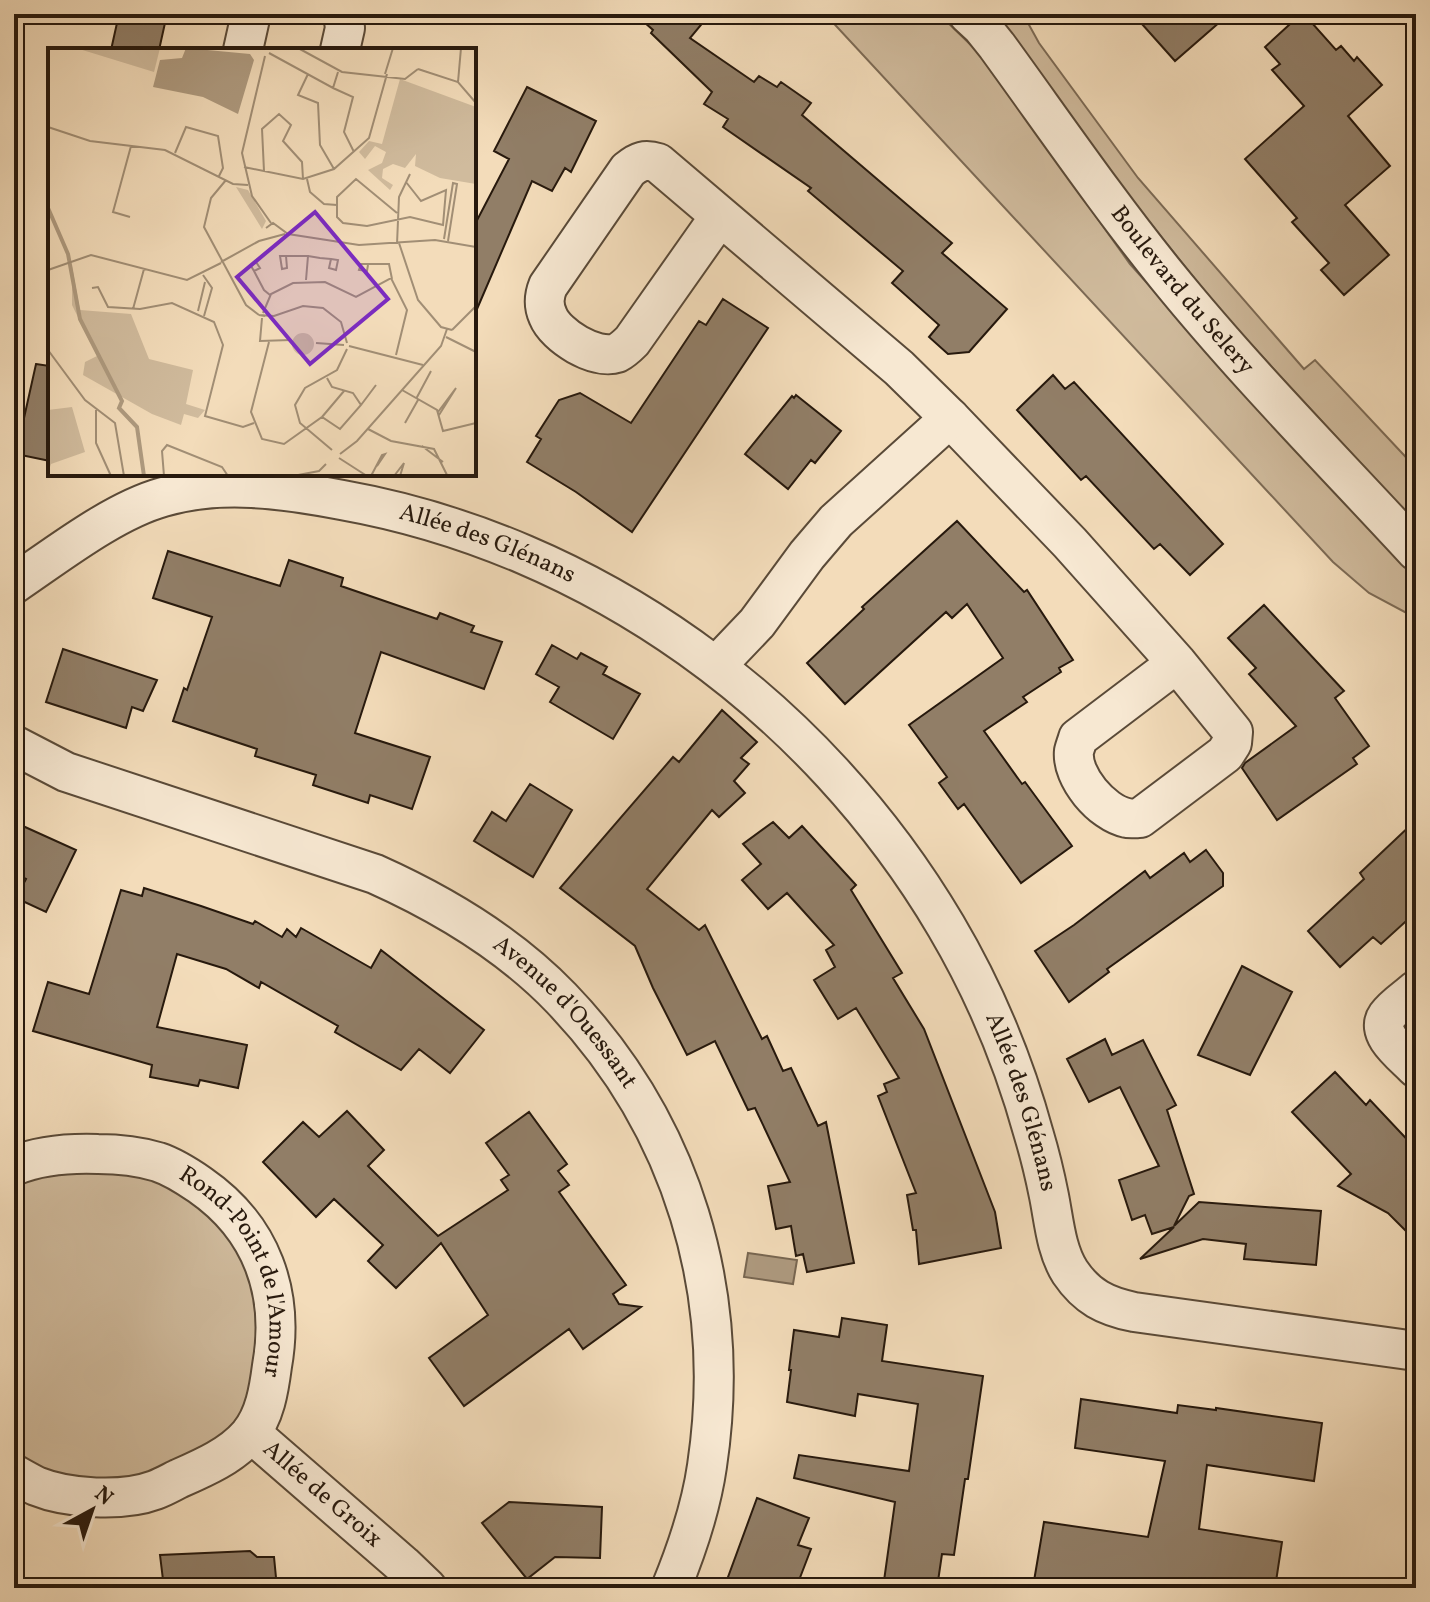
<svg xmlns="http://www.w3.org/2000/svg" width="1430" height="1602" font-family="Vollkorn,serif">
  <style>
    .green { fill: #d0bb9d; stroke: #7c6a55; stroke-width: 2 }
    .water { fill: #ae9a7f; stroke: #786651; stroke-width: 2 }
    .building { fill: #917e67; stroke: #27190d; stroke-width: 2 }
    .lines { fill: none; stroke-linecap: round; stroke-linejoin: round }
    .minor-casing { stroke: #5a4a38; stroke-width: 42 }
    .minor { stroke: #f7e8d2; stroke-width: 38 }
    .labels { text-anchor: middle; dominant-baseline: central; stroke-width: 6; stroke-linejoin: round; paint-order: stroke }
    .street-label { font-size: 24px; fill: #27190d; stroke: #f7e8d2 }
    .inset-river { fill: none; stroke: #ae9a7f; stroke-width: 4 }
    .inset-road { fill: none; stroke: #a18e75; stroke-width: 2 }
    .view { fill: #7b2cbf; fill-opacity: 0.15; stroke: #7b2cbf; stroke-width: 4 }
    .inset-edge { fill: none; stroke: #27190d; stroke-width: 4 }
  </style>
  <rect width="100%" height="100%" fill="#f3dcba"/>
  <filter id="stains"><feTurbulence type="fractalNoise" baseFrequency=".0025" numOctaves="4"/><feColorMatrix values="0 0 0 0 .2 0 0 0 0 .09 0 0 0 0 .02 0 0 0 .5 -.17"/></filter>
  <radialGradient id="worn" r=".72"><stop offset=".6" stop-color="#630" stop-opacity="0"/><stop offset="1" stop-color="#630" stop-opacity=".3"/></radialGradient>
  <!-- green -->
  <path class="green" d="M825 14H939L978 52 1130 264 1268 418 1416 579V618L1369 593 1333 562Z
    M995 14H1023L1039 43 1138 178 1304 369 1315 360 1416 468V523L1223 314 1123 189 1028 56Z
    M53 1169 164 1177 211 1207 258 1284 265 1327 249 1394 234 1434 142 1479 63 1481 14 1460V1180Z"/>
  <!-- water -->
  <path class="water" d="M748 1253 797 1260 793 1284 744 1277Z"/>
  <!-- building -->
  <path class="building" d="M119 14H167L159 50H111Z
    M635 14H710L690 38 754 82 759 76 777 87 781 82 811 103 802 115 952 243 942 253 1007 309 969 352 948 354 929 337 939 325 892 283 903 271 808 191 811 188 723 127 728 119 704 104 712 92 651 33 653 30Z
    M1133 14H1229L1175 61Z
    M1301 14H1304L1336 50 1341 46 1354 61 1357 57 1382 85 1348 116 1390 166 1345 205 1389 255 1344 295 1321 270 1329 263 1292 222 1297 218 1245 159 1304 106 1272 70 1280 64 1265 47Z
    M527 87 596 121 571 172 565 168 552 191 532 181 474 316V226L509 159 494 151Z
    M723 299 768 328 632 532 576 492 527 462 541 439 536 436 559 400 580 393 631 423 699 321 706 325Z
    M36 364 50 366V461L16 454Z
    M1053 375 1065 389 1074 382 1223 544 1190 575 1160 544 1154 549 1086 476 1081 480 1017 410Z
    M796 395 841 431 815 463 811 460 788 489 745 454 792 396 794 398Z
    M957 521 1024 592 1027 590 1073 660 1059 668 1061 672 1023 697 1027 702 984 731 1022 784 1025 782 1072 846 1021 883 964 804 958 809 939 783 947 777 909 725 1003 658 967 604 952 618 946 612 845 704 807 663 864 609 862 607Z
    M168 551 280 586 289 560 343 578 341 586 437 619 440 613 474 626 471 632 502 642 484 689 381 652 355 733 430 757 412 809 370 795 368 803 313 785 316 775 255 756 257 749 173 721 184 688 187 690 212 617 153 598Z
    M1264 605 1344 691 1335 698 1369 746 1353 758 1357 764 1277 820 1242 768 1245 763 1296 726 1249 674 1256 668 1228 638Z
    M552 645 577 659 581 653 607 667 603 674 640 694 613 739 550 702 559 687 536 674Z
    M63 649 157 680 143 711 132 707 126 728 46 702Z
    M722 710 757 742 741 758 749 764 734 781 745 793 719 817 712 810 647 889 699 930 705 925 762 1039 767 1036 783 1071 791 1068 818 1126 826 1122 854 1263 807 1272 803 1254 796 1256 791 1226 776 1229 768 1186 790 1182 755 1108 748 1110 715 1041 687 1055 653 988 635 946 560 888 673 757 679 762Z
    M530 784 572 810 533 877 474 841 492 812 506 821Z
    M1416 820V912L1381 944 1373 937 1340 967 1308 931 1364 879 1360 873Z
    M14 822 76 850 46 912 16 898 26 879 14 873Z
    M773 822 789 838 802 826 856 885 851 890 902 973 893 978 924 1029 995 1212 1001 1248 919 1264 916 1230H913L907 1195 916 1193 878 1096 887 1092 884 1084 899 1078 856 1008 838 1019 814 980 835 967 826 950 834 945 787 893 768 909 742 880 761 864 743 844Z
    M1206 850 1223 873V886L1107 969 1109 972 1069 1002 1035 951 1074 925 1145 871 1150 878 1184 853 1190 862Z
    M144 888 201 906 253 924 255 921 282 937 287 929 296 937 301 928 371 968 381 950 484 1030 450 1073 419 1049 401 1070 335 1032 338 1026 261 982 259 988 226 969 177 954 157 1027 247 1045 238 1088 200 1080 198 1086 150 1077 152 1065 33 1031 48 982 89 994 121 890 142 896Z
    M1242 966 1292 992 1250 1075 1198 1055Z
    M1105 1039 1112 1055 1143 1040 1176 1105 1167 1110 1194 1194 1189 1196 1174 1226 1199 1202 1321 1211 1316 1265 1244 1259 1246 1244 1203 1239 1140 1259 1174 1227 1152 1234 1145 1215 1132 1220 1119 1180 1159 1166 1120 1087 1089 1102 1067 1059Z
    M1335 1072 1366 1105 1370 1100 1416 1149V1241L1388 1213 1338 1186 1351 1174 1292 1112Z
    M347 1111 384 1150 368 1166 438 1236 508 1190 501 1180 509 1175 486 1143 529 1112 567 1164 558 1171 569 1185 559 1192 626 1285 613 1294 619 1304 641 1307 583 1349 569 1329 464 1406 429 1358 488 1315 441 1243 396 1288 368 1261 383 1245 334 1199 316 1217 263 1162 303 1122 319 1137Z
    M842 1318 887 1325 882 1361 983 1376 968 1479H965L954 1555 942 1554 937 1588H883L895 1502 794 1478 799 1455 909 1471 918 1404 858 1394 855 1416 787 1402 791 1370H789L794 1330 839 1337Z
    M1081 1399 1177 1413 1178 1405 1216 1410V1408L1322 1423 1314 1481 1207 1465 1199 1529 1282 1542 1275 1588H1083L1034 1581 1044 1522 1148 1537 1165 1461 1075 1448Z
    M757 1498 809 1518 798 1545 811 1549 796 1588H724Z
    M509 1502 602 1507 600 1558 555 1557 527 1579 482 1523Z
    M250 1551 257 1557H274L277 1588H164L160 1555Z"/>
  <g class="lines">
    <defs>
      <g id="minor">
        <path id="s1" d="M968 14 981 26 997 46C1053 123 1107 202 1167 276 1245 372 1332 460 1416 551"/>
        <path d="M243 50 251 14"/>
        <path d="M340 50 345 28 343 14"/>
        <path d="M950 418 1070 543 1177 663 1233 732 1232 743 1225 754 1140 818C1137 818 1130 819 1127 818 1102 813 1071 777 1074 751 1075 747 1077 742 1078 738L1177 663"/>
        <path id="s2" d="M14 584C57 555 113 511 163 497 220 480 284 489 342 500 594 545 816 706 946 926 985 992 1014 1062 1034 1135 1040 1155 1045 1176 1049 1196 1054 1221 1056 1250 1070 1272 1087 1297 1105 1306 1134 1312L1416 1351"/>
        <path d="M716 666 757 623 807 555 836 521 950 418 899 368 658 163C645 159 639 161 628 170L548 286C544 296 543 305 548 316 556 336 595 360 617 353 623 350 627 346 632 341L720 216"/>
        <path id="s3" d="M14 745 66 772 375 874C442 904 510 945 561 998 683 1125 733 1293 707 1466 701 1508 687 1549 671 1588"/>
        <path d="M1416 990C1407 998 1394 1006 1387 1016 1374 1034 1405 1056 1416 1068"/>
        <path id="s4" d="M14 1166C40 1155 69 1153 98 1154 118 1154 138 1156 158 1162 173 1167 187 1176 200 1185 262 1228 285 1293 272 1366 269 1389 265 1416 249 1435 231 1456 203 1468 178 1479 170 1483 163 1487 155 1490 123 1502 68 1499 36 1486 28 1482 21 1478 14 1474"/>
        <path id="s5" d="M251 1433 403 1565 427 1588"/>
      </g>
    </defs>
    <!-- minor casing -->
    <use href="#minor" class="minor-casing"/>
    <!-- minor -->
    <use href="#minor" class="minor"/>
  </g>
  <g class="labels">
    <!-- street labels -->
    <g class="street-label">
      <text stroke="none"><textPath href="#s1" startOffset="350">Boulevard du Selery</textPath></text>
      <text stroke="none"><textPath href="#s2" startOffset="506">Allée des Glénans</textPath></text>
      <text stroke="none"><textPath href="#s3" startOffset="622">Avenue d'Ouessant</textPath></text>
      <text stroke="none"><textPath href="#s2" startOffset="1308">Allée des Glénans</textPath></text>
      <text stroke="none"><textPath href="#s4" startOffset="292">Rond-Point de l'Amour</textPath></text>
      <text stroke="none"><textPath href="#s5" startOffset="94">Allée de Groix</textPath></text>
    </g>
  </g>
  <!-- overview -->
  <g transform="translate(48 48)">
    <rect width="428" height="428" fill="#f3dcba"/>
    <path d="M28 0H112L106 24ZM352 31 428 59V136L392 130 367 118 368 106 357 120 345 116 335 121 334 130 345 137 342 142 320 122 334 115 338 104 327 98 317 111 311 104 321 93 334 96ZM188 139 200 142 218 173 214 181ZM24 218 32 262 83 266 101 311 145 322 138 356 157 362 150 370 136 366 133 377 104 366 35 327 37 314 49 308 24 257ZM244 296a11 11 0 1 1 22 0a11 11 0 1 1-22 0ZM24 359 37 404 3 416 0 425V362Z" fill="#d0bb9d"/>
    <path d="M138 0 202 6 206 12 190 66 155 49 105 39 112 12 134 10Z" fill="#ae9a7f"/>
    <path class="inset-river" d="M0 160 20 206 32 271 74 353 71 360 89 379 96 428"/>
    <path class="inset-road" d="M250 0 294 24 357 31 370 21M221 5 285 40 290 24M217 8 194 105 204 148 223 175M370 21 410 34 428 55M260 26 250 47 270 55 272 97 286 121M337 26 345 0M410 34 413 0M285 40 305 49 296 84 306 104M0 79 42 93 117 102 185 136 200 137M127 105 138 79 170 88 175 120 171 128M196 119 255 131 286 121 321 90 339 26M216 123 214 81 231 66 243 77 235 93 254 114 255 131M259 131 262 144 276 156 289 157M178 132 163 150 156 179 198 257 211 267M349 165 308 131 289 149V169L295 175 319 178 362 169 395 177 398 142 373 153 358 134M82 169 65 164 83 98M218 180 225 175 240 186 311 197 387 192 428 199M396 191 405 135 409 136 400 193M351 195 370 252 393 279 404 282M349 196 351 149 362 126M238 208 239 220 234 221 232 208H260L258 232M260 208 272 210 283 211 290 212 288 222 281 220 283 211M173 214 211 193 237 186M320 217 319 223 311 222 313 216H341L344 231M0 222 43 207 139 232 173 215M206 223 212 220 208 214 203 218 206 223 216 242 222 247M155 227 164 240 156 268M44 240 50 239 60 259 92 261 124 255 166 274 175 297 157 368 195 379 206 375M85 261 96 221M150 263 157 234M215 265 223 246 245 235 277 234 308 249 343 230 359 262 348 307M217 268 211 267 226 268 255 258 275 260 293 274 299 295M214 270 212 293 243 292M404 282 428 258M398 289 428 304M221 294 203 364 214 391 236 396 274 369 292 381 313 357 305 345 284 339 279 330M268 295 296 297M301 298 375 317M0 302 37 352 67 375 76 428M354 342 389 362 395 383 428 375M368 351 383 323M313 357 328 337M48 362V395L63 428M390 364 408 340 391 367M274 369 296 343M357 375 370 352M320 381 343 393 386 401 399 427M374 398 395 414M284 402 252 375 247 357 257 340 289 322 299 301M292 406 309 393 393 298 399 281M291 410 319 428M116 428 114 403 119 397 174 419 180 428M245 428 271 423 278 416M323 428 334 407 337 406 329 418M346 428 356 415 352 428M367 428H408"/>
    <path class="view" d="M267 164 340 251 262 316 189 229Z"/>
    <rect width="428" height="428" class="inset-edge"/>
  </g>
  <!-- margin -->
  <rect width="1430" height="1602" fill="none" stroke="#f3dcba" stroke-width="48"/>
  <rect x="16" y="16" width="1398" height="1570" fill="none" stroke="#27190d" stroke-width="4"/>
  <rect x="24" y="24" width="1382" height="1554" fill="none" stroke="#27190d" stroke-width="2"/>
  <!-- north arrow -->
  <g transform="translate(92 1510) rotate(40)" stroke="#f7e8d2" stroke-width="6" paint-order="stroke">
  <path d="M0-6L14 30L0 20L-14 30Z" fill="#27190d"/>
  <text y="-12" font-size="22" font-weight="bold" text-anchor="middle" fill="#27190d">N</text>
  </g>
  <rect width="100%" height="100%" filter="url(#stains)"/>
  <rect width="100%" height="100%" fill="url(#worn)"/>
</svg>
